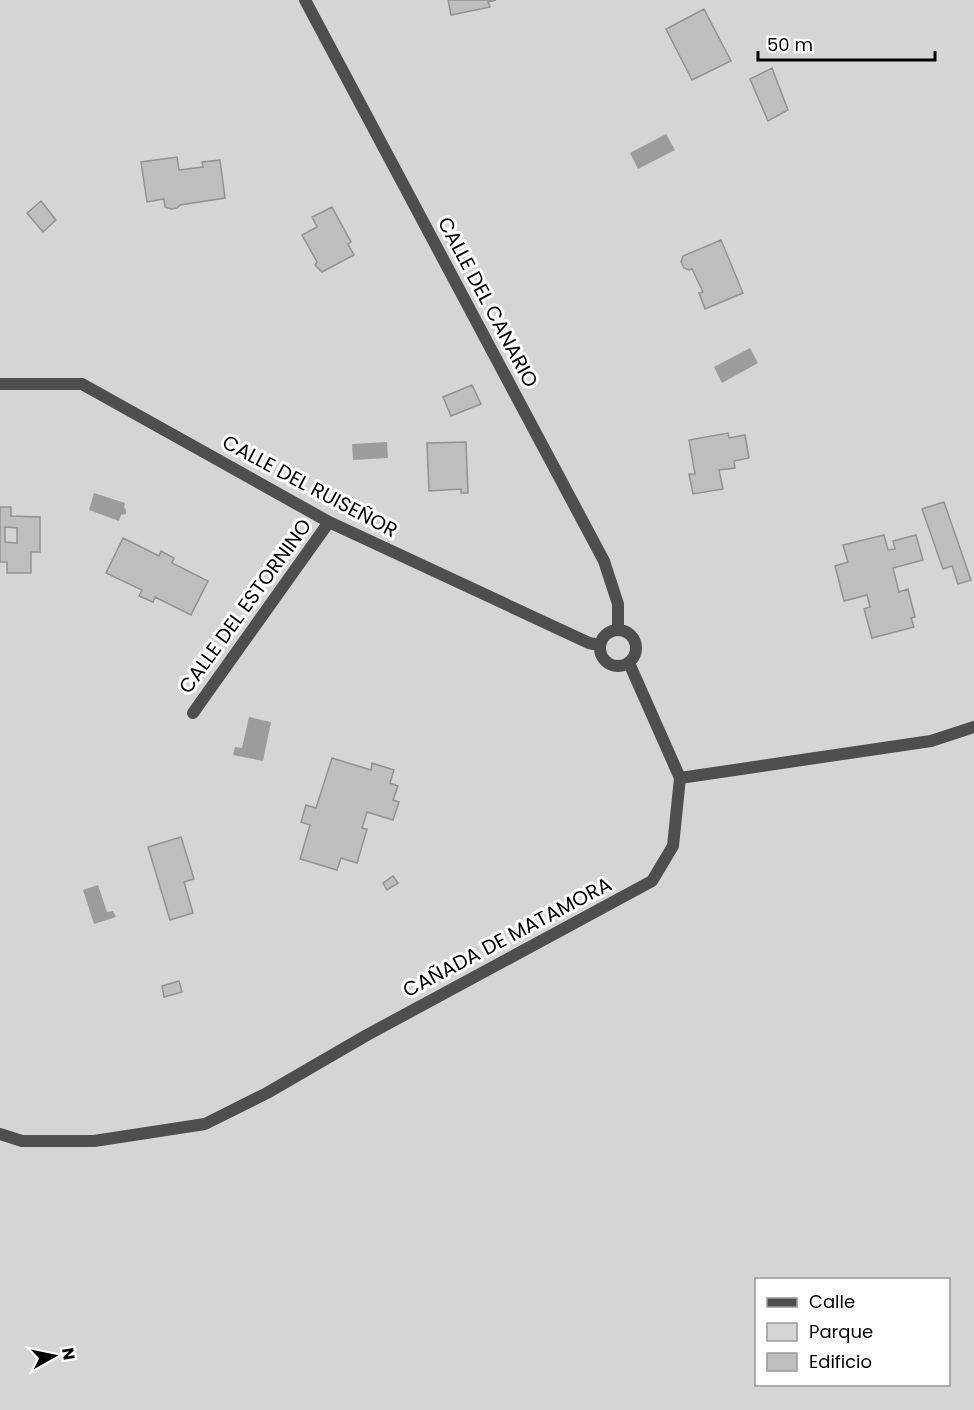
<svg xmlns="http://www.w3.org/2000/svg" width="974" height="1410" font-family="Poppins,sans-serif">
  <style>
    .green { fill: #d5d5d5; fill-rule: evenodd }
    .water { fill: #9c9c9c }
    .building { fill: #bebebe; stroke: #929292; stroke-width: 1.5; fill-rule: evenodd }
    .lines { fill: none; stroke-linecap: round; stroke-linejoin: round }
    .minor { stroke: #4e4e4e; stroke-width: 12 }
    .labels { text-anchor: middle; dominant-baseline: central; stroke-width: 6; stroke-linejoin: round; paint-order: stroke }
    .street-label { font-size: 20px; fill: #000; stroke: #fff }
  </style>
  <rect width="100%" height="100%" fill="#fff"/>
  <!-- green -->
  <path class="green" d="M0 0H974V1410H0ZM756 1280H948V1384H756Z"/>
  <!-- water -->
  <path class="water" d="M666 134 675 150 638 169 630 153Z
    M750 348 758 363 722 383 714 367Z
    M387 442 388 458 353 460 352 444Z
    M94 493 125 503 124 507 126 510V514L121 515 119 521 89 510Z
    M249 717 271 722 263 761 233 755 235 747 242 748Z
    M98 885 107 912 113 911 116 917 94 924 83 890Z"/>
  <!-- building -->
  <path class="building" d="M448 0H496L488 2 490 7 451 15Z
    M704 9 731 61 692 80 666 29Z
    M772 68 788 110 768 121 750 79Z
    M177 157 179 170 203 167 202 162 220 160 225 198 180 205 177 208 171 209 165 207 164 199 147 202 141 162Z
    M41 201 56 220 43 232 27 213Z
    M332 207 351 242 348 244 354 255 322 272 315 265 317 262 302 235 317 227 312 217Z
    M721 240 743 293 705 309 699 293 703 292 692 269 689 270 684 268 681 262 683 256Z
    M472 385 481 404 451 416 443 397Z
    M728 433 729 438 745 435 749 458 734 461 735 468 719 470 723 489 693 494 689 474H695L689 440Z
    M466 442 468 493H461V489L429 491 427 443Z
    M944 502 971 580 958 584 952 566 943 569 922 509Z
    M0 507H11V516L40 517V552H31V573H7V562H0ZM5 527 17 528V543L5 542Z
    M884 535 888 550 895 549 893 541 916 535 923 560 893 568 899 592 908 589 915 617 911 618 914 627 872 638 864 609 870 607 867 595 844 601 835 566 848 562 843 545Z
    M123 538 159 556 161 551 174 558 172 563 208 581 191 615 155 597 153 602 139 596 142 590 106 573Z
    M332 758 371 770 372 763 394 770 390 783 398 786 393 800 399 802 393 820 367 812 362 828 367 829 357 863 341 858 337 870 300 859 310 825 301 822 306 805 316 808Z
    M181 837 194 879 184 882 193 913 170 920 148 847Z
    M393 876 398 883 387 890 383 883Z
    M179 981 182 992 164 997 162 986Z"/>
  <g class="lines">
    <!-- minor -->
    <path class="minor" d="M305 0 604 561 618 604V629
      M0 384H82L329 522 589 643 599 645
      M600 648a18 18 0 1 1 36 0a18 18 0 1 1-36 0Z
      M193 713 329 522
      M680 778 931 741 974 727
      M0 1134 22 1141H94L205 1124 267 1093 367 1035 652 881 673 846 680 778 629 663"/>
  </g>
  <g class="labels">
    <!-- street labels -->
    <g class="street-label">
      <text transform="translate(488 302) rotate(62)">CALLE DEL CANARIO</text>
      <text transform="translate(310 486) rotate(28)">CALLE DEL RUISEÑOR</text>
      <text transform="translate(245 606) rotate(-54)">CALLE DEL ESTORNINO</text>
      <text transform="translate(507 937) rotate(-28)">CAÑADA DE MATAMORA</text>
    </g>
  </g>
  <!-- legend -->
  <rect x="755" y="1278" width="195" height="108" fill="#ffffff" stroke="#999999" stroke-width="1.5"/>
  <rect x="767" y="1298" width="30" height="9" fill="#4e4e4e" stroke="#999999" stroke-width="1.5"/>
  <text x="809" y="1308" font-size="18" fill="#000000">Calle</text>
  <rect x="767" y="1323" width="30" height="18" fill="#d5d5d5" stroke="#999999" stroke-width="1.5"/>
  <text x="809" y="1338" font-size="18" fill="#000000">Parque</text>
  <rect x="767" y="1353" width="30" height="18" fill="#bebebe" stroke="#999999" stroke-width="1.5"/>
  <text x="809" y="1368" font-size="18" fill="#000000">Edificio</text>
  <!-- north arrow -->
  <g transform="translate(54 1356) rotate(81)" stroke="#ffffff" stroke-width="4.5" paint-order="stroke">
  <path d="M0-4.5L10 22L0 15L-10 22Z" fill="#000000"/>
  <text y="-9" font-size="16" font-weight="bold" text-anchor="middle" fill="#000000">N</text>
  </g>
  <!-- scale -->
  <path d="M758 51v9h177v-9" fill="none" stroke="#000000" stroke-width="3"/>
  <text x="767" y="51" font-size="18" fill="#000000" stroke="#ffffff" stroke-width="4.5" paint-order="stroke">50 m</text>
</svg>
